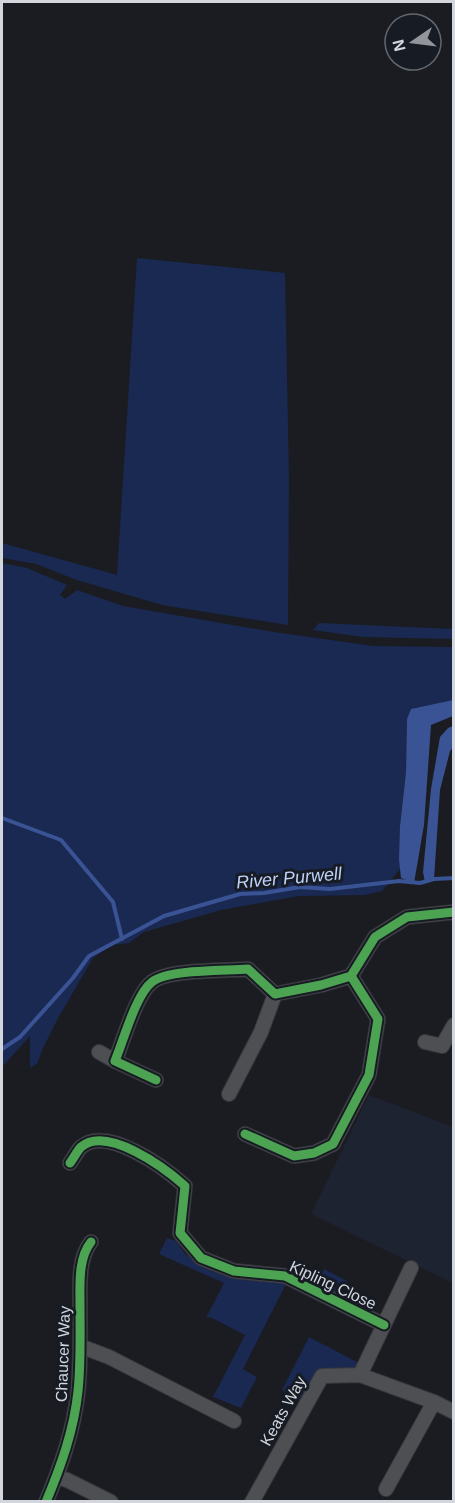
<svg xmlns="http://www.w3.org/2000/svg" width="455" height="1503" font-family="Arial,sans-serif">
  <style>
    .built { fill: #1d2331 }
    .green { fill: #1a2951 }
    .water { fill: #395395 }
    .lines { fill: none; stroke-linecap: round; stroke-linejoin: round }
    .stream { stroke: #395395; stroke-width: 4 }
    .street-casing { stroke: #37383c; stroke-width: 16 }
    .street { stroke: #4e4f53; stroke-width: 14 }
    .cycleway-casing { stroke: #171b24; stroke-width: 13 }
    .cycleway { stroke: #4ca352; stroke-width: 9 }
    .labels { text-anchor: middle; dominant-baseline: central; stroke-width: 6; stroke-linejoin: round; paint-order: stroke }
    .street-label { font-size: 16px; fill: #d3d6dd; stroke: #171b24 }
    .water-label { font-size: 18px; font-style: italic; fill: #bfd2fa; stroke: #171b24 }
  </style>
  <rect width="100%" height="100%" fill="#1a1c21"/>
  <!-- built -->
  <path class="built" d="M369 1095 453 1127V1283L311 1214Z"/>
  <!-- green -->
  <path class="green" d="M137 258 285 273 289 479 288 625 162 605 77 580 36 564 2 558V543L117 575Z
    M2 563 27 568 67 585 60 595 65 599 77 590 123 606 274 632 373 646 453 647V700L411 709 407 719 406 771 400 826V869L382 891 365 895 299 896 221 910 144 932 129 943 112 945 93 958 57 1020 43 1048 37 1064 30 1068V1036L2 1067Z
    M319 623 453 629V639L363 637 313 630Z
    M167 1238 176 1241 186 1255 233 1275 287 1282 243 1369 257 1377 241 1408 213 1397 245 1335 210 1317 206 1318 224 1283 159 1254Z
    M324 1269 347 1281 338 1296 316 1284Z
    M309 1337 361 1364 358 1370 320 1371 302 1402 282 1390Z"/>
  <!-- water -->
  <path class="water" d="M453 700V716L431 725 424 825 414 883 401 878 399 860 400 826 406 772 407 719 411 709Z
    M453 726V747L450 751 440 790 434 879 425 882 423 872 431 789 440 737 448 728Z"/>
  <g class="lines">
    <!-- stream -->
    <path class="stream" d="M2 818 61 840 113 902 122 939
      M2 1049 20 1037 73 978 89 956 164 916 240 894 264 893 300 887 330 889 399 881 420 883 434 879 454 878"/>
    <defs>
      <path id="street" d="M425 1042 442 1046 454 1025
        M99 1052 115 1061
        M156 1080 115 1061C123 1042 136 994 152 982 168 969 226 971 248 969L275 994 321 985 351 976 375 937 407 917 454 912
        M229 1094 261 1032 275 994
        M245 1134 294 1156 314 1153 333 1144 369 1075 378 1019 351 976
        M70 1163C74 1158 77 1151 81 1147 107 1125 165 1168 185 1186L180 1233 201 1258 234 1271 285 1276 384 1325
        M80 1346 109 1357 234 1421
        M360 1375 411 1268
        M57 1477 67 1480 111 1502
        M386 1489 434 1402
        M46 1502C61 1466 74 1430 78 1391 81 1363 80 1333 80 1304 80 1285 78 1258 91 1242
        M252 1502 322 1376 360 1375 434 1402 454 1412"/>
    </defs>
    <!-- street casing -->
    <use href="#street" class="street-casing"/>
    <!-- street -->
    <use href="#street" class="street"/>
    <defs>
      <path id="cycleway" d="M156 1080 115 1061C123 1042 136 994 152 982 168 969 226 971 248 969L275 994 321 985 351 976 375 937 407 917 454 912
        M245 1134 294 1156 314 1153 333 1144 369 1075 378 1019 351 976
        M70 1163C74 1158 77 1151 81 1147 107 1125 165 1168 185 1186L180 1233 201 1258 234 1271 285 1276 384 1325
        M46 1502C61 1466 74 1430 78 1391 81 1363 80 1333 80 1304 80 1285 78 1258 91 1242"/>
    </defs>
    <!-- cycleway casing -->
    <use href="#cycleway" class="cycleway-casing"/>
    <!-- cycleway -->
    <use href="#cycleway" class="cycleway"/>
  </g>
  <g class="labels">
    <!-- street labels -->
    <g class="street-label">
      <text transform="translate(333 1285) rotate(25)">Kipling Close</text>
      <text transform="translate(63 1354) rotate(-88)">Chaucer Way</text>
      <text transform="translate(283 1411) rotate(-61)">Keats Way</text>
    </g>
    <!-- water labels -->
    <g class="water-label">
      <text transform="translate(289 878) rotate(-5)">River Purwell</text>
    </g>
  </g>
  <!-- border -->
  <rect width="455" height="1503" fill="none" stroke="#d3d6dd" stroke-width="6"/>
  <!-- north arrow -->
  <g transform="translate(413 42) rotate(256)"><circle r="28" fill="#171b24" stroke="#62666e" stroke-width="1.5"/>
  <path d="M0-4.5L10 22L0 15L-10 22Z" fill="#92959b"/>
  <text y="-9" font-size="16" font-weight="bold" text-anchor="middle" fill="#d3d6dd">N</text>
  </g>
</svg>
